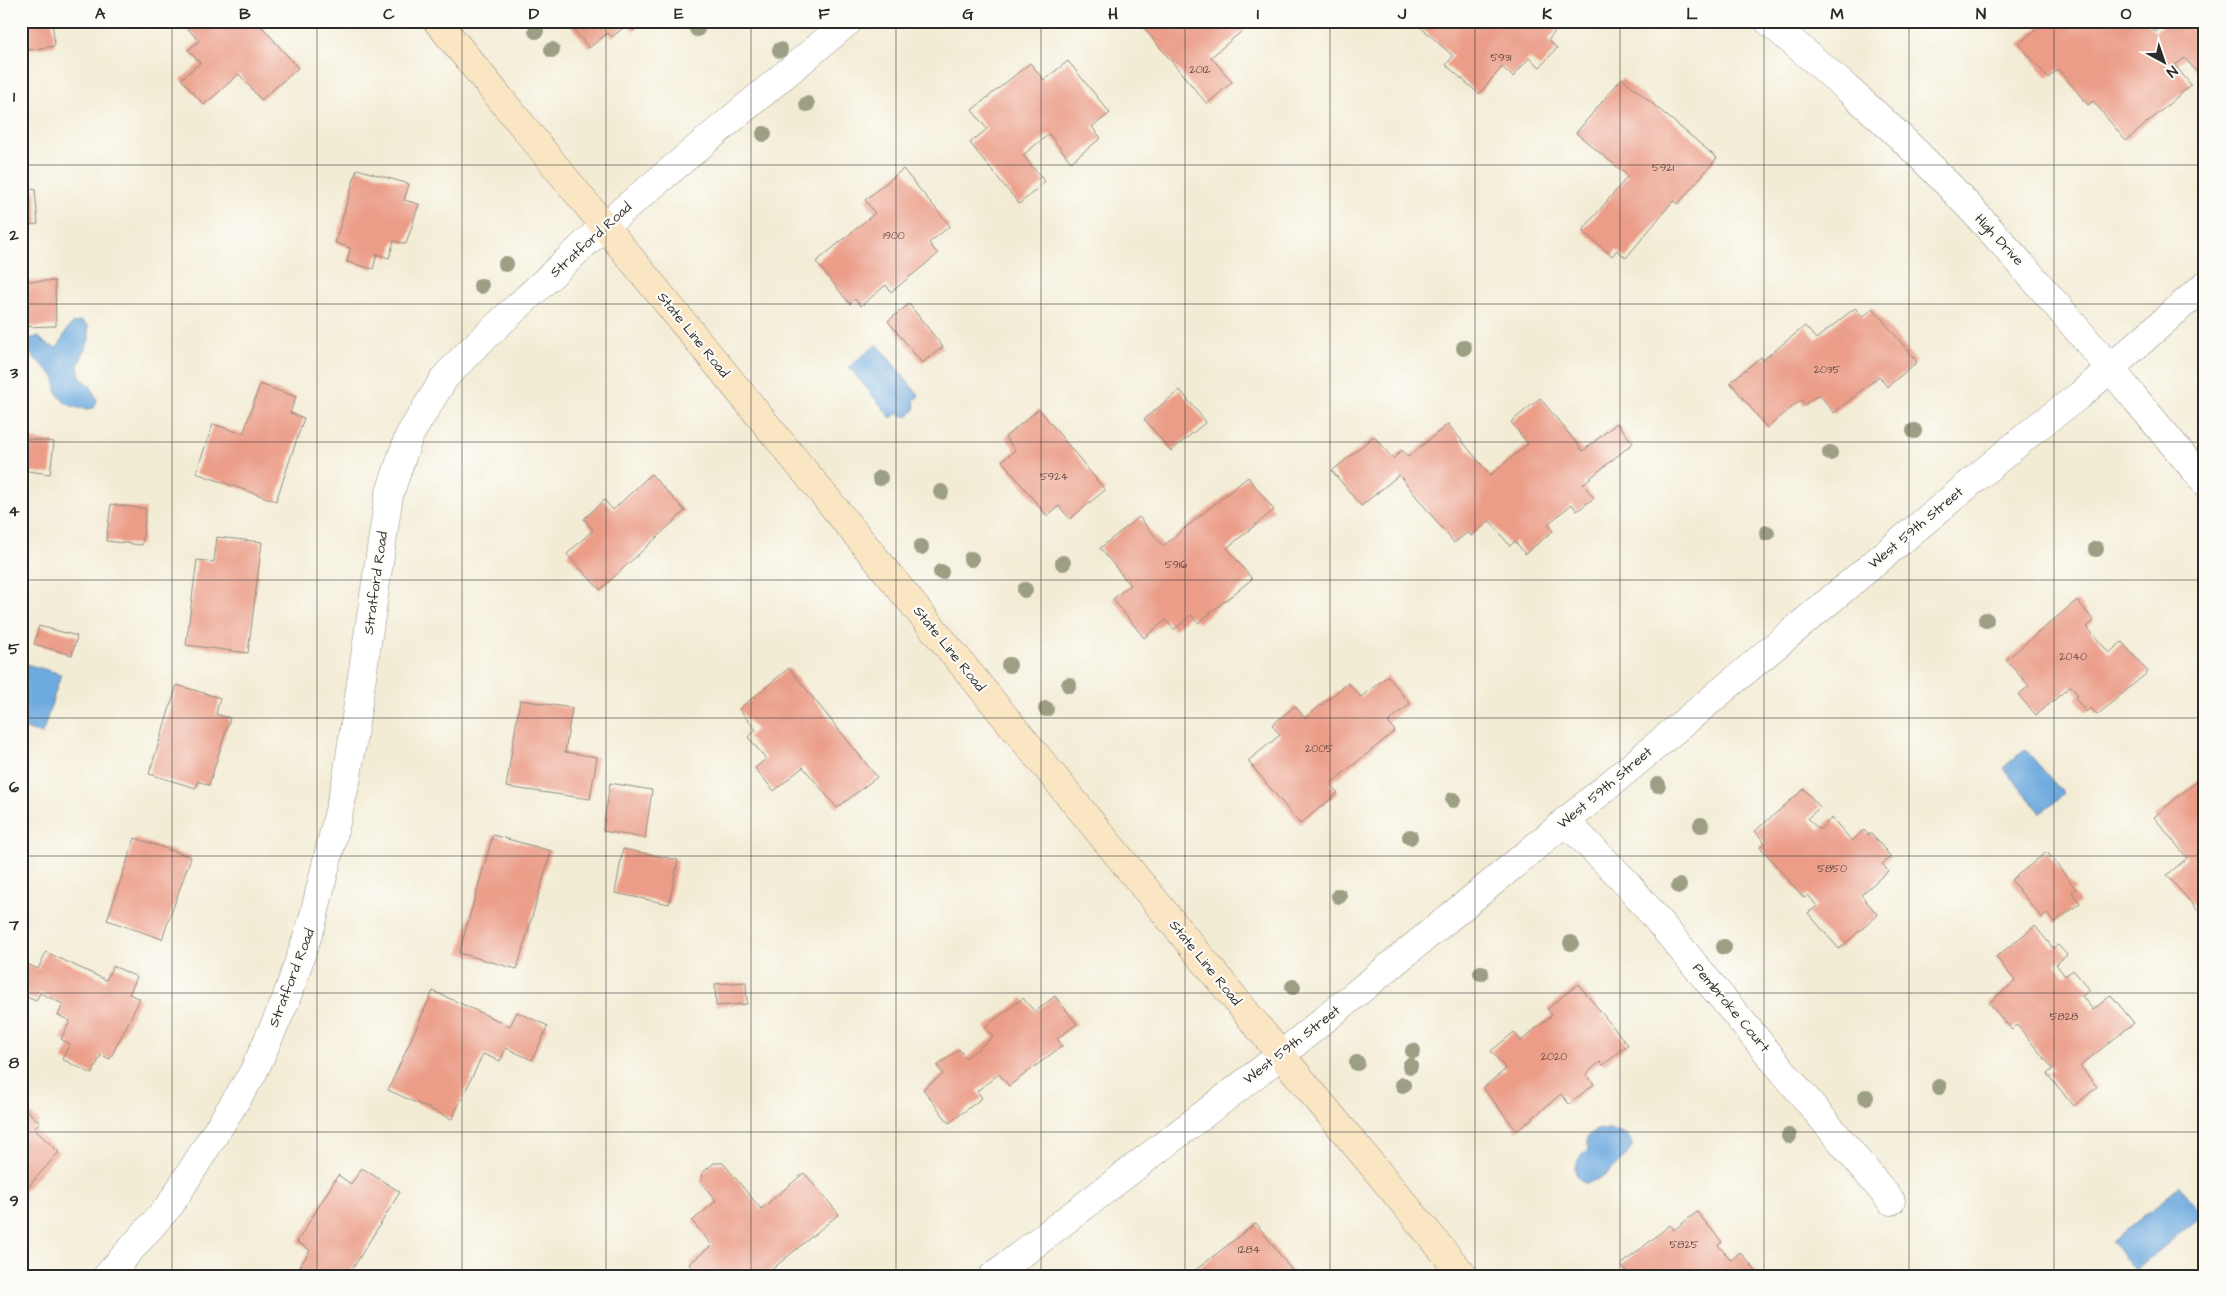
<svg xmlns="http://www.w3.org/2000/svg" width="2226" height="1297" font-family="'Architects Daughter',sans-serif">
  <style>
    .water { fill: #6daadf; stroke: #4c6a85 }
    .building { fill: #eb9d88 }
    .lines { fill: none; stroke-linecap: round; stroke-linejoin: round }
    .minor-casing { stroke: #8f8c80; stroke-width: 29 }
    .tertiary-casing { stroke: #8f8c80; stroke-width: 29 }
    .secondary-casing { stroke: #8f8c80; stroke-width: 29 }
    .minor { stroke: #fff; stroke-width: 28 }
    .tertiary { stroke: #fff; stroke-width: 28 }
    .secondary { stroke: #fbe6c4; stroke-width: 28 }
    .tree { fill: #9c9f84 }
    .grid { fill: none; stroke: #2b2b2b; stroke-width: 1; stroke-opacity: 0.55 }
    .labels { text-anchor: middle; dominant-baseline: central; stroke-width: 4.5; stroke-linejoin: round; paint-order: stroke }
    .number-label { font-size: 11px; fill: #5b4842 }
    .street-label { font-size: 14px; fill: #2b2b2b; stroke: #fdfcf7 }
    .neatline { fill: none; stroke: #2b2b2b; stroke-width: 2 }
    .grid-label { font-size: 16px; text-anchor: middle; font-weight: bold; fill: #2b2b2b }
  </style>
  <rect width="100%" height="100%" fill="#fdfcf7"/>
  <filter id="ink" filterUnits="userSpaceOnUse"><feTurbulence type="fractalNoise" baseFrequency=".02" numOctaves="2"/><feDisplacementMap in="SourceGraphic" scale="10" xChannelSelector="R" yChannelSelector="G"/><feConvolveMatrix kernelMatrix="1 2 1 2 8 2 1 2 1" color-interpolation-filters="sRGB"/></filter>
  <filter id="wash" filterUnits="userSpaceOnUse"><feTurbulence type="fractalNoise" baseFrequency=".0096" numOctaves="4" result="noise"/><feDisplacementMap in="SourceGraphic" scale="20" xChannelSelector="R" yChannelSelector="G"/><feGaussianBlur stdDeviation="1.12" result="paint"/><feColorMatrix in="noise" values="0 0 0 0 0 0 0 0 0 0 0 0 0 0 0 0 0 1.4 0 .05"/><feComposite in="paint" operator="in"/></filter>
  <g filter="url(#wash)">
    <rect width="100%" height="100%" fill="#f3ecd5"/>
    <!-- water -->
    <path class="water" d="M81 321 88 326 89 339 78 366 80 377 91 387 97 400 94 408C81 411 59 405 56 389 55 384 57 381 54 377 46 366 34 360 26 349L28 340 38 336 46 344 57 348C67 335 63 325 81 321Z
      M877 344 919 396 914 400 915 409 909 416H903L898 413 891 418 849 367Z
      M26 664 61 674 42 734 21 728V680Z
      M2025 749 2064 794 2041 813 2003 768Z
      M1596 1129C1611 1131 1631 1128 1632 1147 1625 1160 1600 1183 1584 1183 1568 1170 1576 1160 1588 1149V1136Z
      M2180 1186 2203 1215 2135 1270 2112 1242Z"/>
    <g id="blocks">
      <!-- building -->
      <path class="building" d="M22 21H52L55 46 26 50Z
        M181 21H257L298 68 261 100 239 74 204 105 181 79 200 63 188 50 199 41Z
        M567 21H645L633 31 628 24 612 37 608 33 589 48Z
        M1138 21H1254L1211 57 1232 82 1207 104Z
        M1419 21H1554L1560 26 1548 40 1557 48 1540 67 1529 58 1513 77 1502 67 1479 94 1446 65 1453 56 1417 24Z
        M2045 21H2113L2115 23 2117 21H2146L2155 32 2168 21H2205V67L2198 73 2185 58 2175 65 2191 85 2126 141 2093 101 2088 105 2058 69 2048 78 2019 44Z
        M1068 61 1110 113 1092 127 1101 138 1071 162 1049 134 1023 155 1045 182 1019 204 970 143 987 129 972 110 1030 63 1044 80Z
        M1622 78 1717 158 1678 204 1673 201 1626 258 1617 250 1612 256 1582 231 1628 176 1576 133Z
        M357 169 409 184 404 200 419 204 406 244 394 241 389 258 377 254 373 269 347 262 350 248 335 243Z
        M903 169 950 226 929 243 938 254 891 292 886 285 861 306 855 299 850 304 816 262 875 213 865 200Z
        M35 189 38 224 21 226V190Z
        M21 281H55L56 326 21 327Z
        M909 304 943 347 922 363 888 321Z
        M1855 308 1863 317 1873 308 1917 362 1887 387 1879 376 1834 413 1819 394 1804 405 1801 400 1767 428 1730 382 1761 357 1763 360 1805 326 1816 339Z
        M260 384 296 397 290 413 304 418 276 501 196 473 213 424 243 434Z
        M1180 390 1206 422 1171 451 1144 419Z
        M1540 398 1583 451 1617 423 1633 443 1583 484 1594 498 1577 511 1572 504 1548 524 1553 531 1525 554 1515 541 1510 546 1490 521 1471 536 1468 532 1454 543 1399 475 1361 506 1332 471 1374 436 1393 459 1402 450 1408 457 1448 424 1490 475 1528 444 1511 422Z
        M1039 409 1105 490 1070 519 1059 506 1047 516 1002 461 1015 450 1005 437Z
        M21 438 54 442 50 474 21 470Z
        M651 474 685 511 600 590 567 554 593 530 584 519 604 500 613 510Z
        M1248 477 1274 510 1227 548 1252 579 1198 623 1191 615 1174 630 1166 620 1144 638 1113 599 1130 585 1100 548 1139 517 1163 546Z
        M111 504 146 509 142 545 106 541Z
        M217 537 262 542 248 653 186 645 197 560 214 562Z
        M2077 600 2094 621 2087 627 2109 653 2122 642 2148 672 2097 715 2091 708 2086 712 2075 698 2078 695 2071 686 2036 715 2018 695 2029 686 2006 660Z
        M39 626 77 636 72 655 34 644Z
        M789 668 877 777 837 808 803 767 774 791 755 768 766 759 748 737 756 730 739 709Z
        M1388 676 1410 704 1388 722 1395 731 1330 784 1338 793 1300 824 1248 761 1280 735 1272 725 1295 706 1305 718 1348 683 1361 697Z
        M177 685 220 698 216 714 230 718 209 785 198 781 196 788 149 774Z
        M520 700 572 708 565 752 597 757 590 799 506 787Z
        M2205 774V919L2167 875 2187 858 2154 817Z
        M610 783 652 790 645 838 603 831Z
        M1804 789 1820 807 1808 818 1819 830 1832 818 1852 841 1864 830 1868 835 1871 833 1891 857 1882 864 1888 871 1861 895 1878 915 1839 949 1808 913 1817 906 1808 895 1804 898 1760 847 1765 843 1755 831Z
        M493 835 551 851 517 969 459 953Z
        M135 838 191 857 162 939 107 920Z
        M623 849 678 860 669 904 615 893Z
        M2047 852 2076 889 2072 892 2080 903 2054 923 2047 914 2042 918 2011 880Z
        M2035 926 2053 948 2058 945 2067 955 2056 964 2065 976 2073 970 2090 990 2082 996 2093 1010 2111 995 2134 1023 2080 1066 2097 1087 2074 1106 2047 1074 2053 1069 2017 1025 2012 1030 1989 1003 2015 981 1996 957Z
        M46 952 106 980 113 966 137 977 129 994 140 999 110 1059 101 1055 92 1074 62 1059 70 1044 61 1039 70 1021 58 1015 63 1004 40 993 36 1001 21 995V961L38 969Z
        M746 982 747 1004 716 1006 715 984Z
        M1578 984 1628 1045 1603 1065 1600 1062 1586 1074 1594 1084 1569 1104 1561 1094 1517 1131 1483 1088 1506 1069 1491 1051 1514 1032 1521 1041 1552 1015 1547 1009Z
        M433 991 510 1026 517 1012 548 1026 532 1060 506 1048 500 1061 483 1054 452 1119 388 1090Z
        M1055 996 1077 1024 1057 1039 1062 1046 1009 1086 999 1074 977 1091 982 1098 949 1123 923 1089 943 1074 937 1066 959 1049 966 1058 993 1037 985 1027 1023 998 1035 1012Z
        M21 1106 40 1122 34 1129 59 1152 21 1195Z
        M714 1163H723L761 1209 804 1173 839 1214 764 1276H698L689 1264 712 1245 692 1221 716 1201 701 1182 702 1173Z
        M362 1168 400 1192 348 1276H294L310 1250 297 1242 338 1175 351 1184Z
        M1697 1212 1722 1242 1718 1245 1731 1260 1740 1252 1760 1276H1630L1621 1265 1670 1225 1674 1230Z
        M1256 1223 1296 1276H1188Z"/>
    </g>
  </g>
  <g filter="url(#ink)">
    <use href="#blocks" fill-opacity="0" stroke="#8f8c80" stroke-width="1"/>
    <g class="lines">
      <defs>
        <path id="minor" d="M1768 21C1825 69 1882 117 1934 170 2031 269 2116 377 2205 482
          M1565 821 1625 881 1891 1201
          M1281 1055 1505 872 2036 428 2080 395 2205 285
          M107 1276 170 1205 253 1073 285 1002 312 923 347 777 389 495 409 436 445 377 472 349 604 226 849 21"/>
        <path id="tertiary" d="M993 1276 1281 1055"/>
        <path id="secondary" d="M437 21 1281 1055 1464 1276"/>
      </defs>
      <!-- minor casing -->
      <use href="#minor" class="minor-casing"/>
      <!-- tertiary casing -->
      <use href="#tertiary" class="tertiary-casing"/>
      <!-- secondary casing -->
      <use href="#secondary" class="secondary-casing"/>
      <!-- minor -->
      <use href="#minor" class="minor"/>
      <!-- tertiary -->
      <use href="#tertiary" class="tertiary"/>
      <!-- secondary -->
      <use href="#secondary" class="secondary"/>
    </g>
    <!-- trees -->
    <g class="tree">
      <circle cx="697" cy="29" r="8"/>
      <circle cx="536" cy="31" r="8"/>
      <circle cx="552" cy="50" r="8"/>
      <circle cx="780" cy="50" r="8"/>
      <circle cx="807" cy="104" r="8"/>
      <circle cx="764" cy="134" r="8"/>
      <circle cx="506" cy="264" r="8"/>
      <circle cx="481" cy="286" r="8"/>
      <circle cx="1464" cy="348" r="8"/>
      <circle cx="1914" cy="431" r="8"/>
      <circle cx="1830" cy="453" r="8"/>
      <circle cx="880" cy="478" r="8"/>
      <circle cx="941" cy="492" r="8"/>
      <circle cx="1767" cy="533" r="8"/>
      <circle cx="921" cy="547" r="8"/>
      <circle cx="2096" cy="549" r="8"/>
      <circle cx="971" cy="559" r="8"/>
      <circle cx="1063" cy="563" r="8"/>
      <circle cx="941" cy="572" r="8"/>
      <circle cx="1025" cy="590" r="8"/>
      <circle cx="1986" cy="620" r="8"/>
      <circle cx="1009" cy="665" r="8"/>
      <circle cx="1069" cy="685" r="8"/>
      <circle cx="1046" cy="709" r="8"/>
      <circle cx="1658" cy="785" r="8"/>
      <circle cx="1453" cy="800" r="8"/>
      <circle cx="1701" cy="825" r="8"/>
      <circle cx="1410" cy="837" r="8"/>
      <circle cx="1679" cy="886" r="8"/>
      <circle cx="1339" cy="896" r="8"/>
      <circle cx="1571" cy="943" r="8"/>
      <circle cx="1724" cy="947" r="8"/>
      <circle cx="1481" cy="973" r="8"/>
      <circle cx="1293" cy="987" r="8"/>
      <circle cx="1413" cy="1051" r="8"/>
      <circle cx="1357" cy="1063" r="8"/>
      <circle cx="1410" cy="1066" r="8"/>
      <circle cx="1403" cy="1085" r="8"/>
      <circle cx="1939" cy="1087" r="8"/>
      <circle cx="1866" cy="1097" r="8"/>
      <circle cx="1789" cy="1136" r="8"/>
    </g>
  </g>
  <!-- grid -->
  <path class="grid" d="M172 21V1276M317 21V1276M462 21V1276M606 21V1276M751 21V1276M896 21V1276M1041 21V1276M1185 21V1276M1330 21V1276M1475 21V1276M1620 21V1276M1764 21V1276M1909 21V1276M2054 21V1276M21 165H2205M21 304H2205M21 442H2205M21 580H2205M21 718H2205M21 856H2205M21 993H2205M21 1132H2205"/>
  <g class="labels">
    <!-- number labels -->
    <g class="number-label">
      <text x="1501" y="57">5931</text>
      <text x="1200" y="69">2012</text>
      <text x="1663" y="167">5921</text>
      <text x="894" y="235">1900</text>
      <text x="1827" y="369">2035</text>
      <text x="1054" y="476">5924</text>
      <text x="1176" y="564">5916</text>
      <text x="2073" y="656">2040</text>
      <text x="1319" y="748">2005</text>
      <text x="1832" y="868">5850</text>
      <text x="2064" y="1016">5828</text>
      <text x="1554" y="1056">2020</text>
      <text x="1684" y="1244">5825</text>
      <text x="1249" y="1249">1284</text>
    </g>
    <!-- street labels -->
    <g class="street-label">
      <text transform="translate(591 240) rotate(-42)">Stratford Road</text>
      <text transform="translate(1999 240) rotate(47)">High Drive</text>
      <text transform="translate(693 335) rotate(51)">State Line Road</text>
      <text transform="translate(1916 528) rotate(-40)">West 59th Street</text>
      <text transform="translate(376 583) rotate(-82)">Stratford Road</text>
      <text transform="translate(949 649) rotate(51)">State Line Road</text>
      <text transform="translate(1605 788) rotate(-40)">West 59th Street</text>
      <text transform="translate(1205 963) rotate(51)">State Line Road</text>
      <text transform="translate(292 978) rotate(-69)">Stratford Road</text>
      <text transform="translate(1731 1008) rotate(50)">Pembroke Court</text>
      <text transform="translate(1292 1045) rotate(-38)">West 59th Street</text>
    </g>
  </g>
  <!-- margin -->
  <rect width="2226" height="1297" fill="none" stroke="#fdfcf7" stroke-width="55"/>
  <!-- north arrow -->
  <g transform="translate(2164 62) rotate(140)" stroke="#fdfcf7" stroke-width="4" paint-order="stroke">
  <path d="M0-4L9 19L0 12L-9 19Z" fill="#2b2b2b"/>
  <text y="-8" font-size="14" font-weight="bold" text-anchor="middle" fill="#2b2b2b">N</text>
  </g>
  <rect x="28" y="28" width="2170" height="1242" class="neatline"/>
  <g class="grid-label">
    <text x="100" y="19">A</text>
    <text x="245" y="19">B</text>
    <text x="389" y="19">C</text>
    <text x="534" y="19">D</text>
    <text x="679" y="19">E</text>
    <text x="824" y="19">F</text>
    <text x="968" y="19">G</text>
    <text x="1113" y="19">H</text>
    <text x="1258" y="19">I</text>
    <text x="1402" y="19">J</text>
    <text x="1547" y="19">K</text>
    <text x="1692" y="19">L</text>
    <text x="1837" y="19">M</text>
    <text x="1981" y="19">N</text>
    <text x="2126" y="19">O</text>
    <text x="14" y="102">1</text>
    <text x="14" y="240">2</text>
    <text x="14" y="378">3</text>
    <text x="14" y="516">4</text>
    <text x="14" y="654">5</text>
    <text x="14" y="792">6</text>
    <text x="14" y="930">7</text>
    <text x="14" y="1068">8</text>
    <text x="14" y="1206">9</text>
  </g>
</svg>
